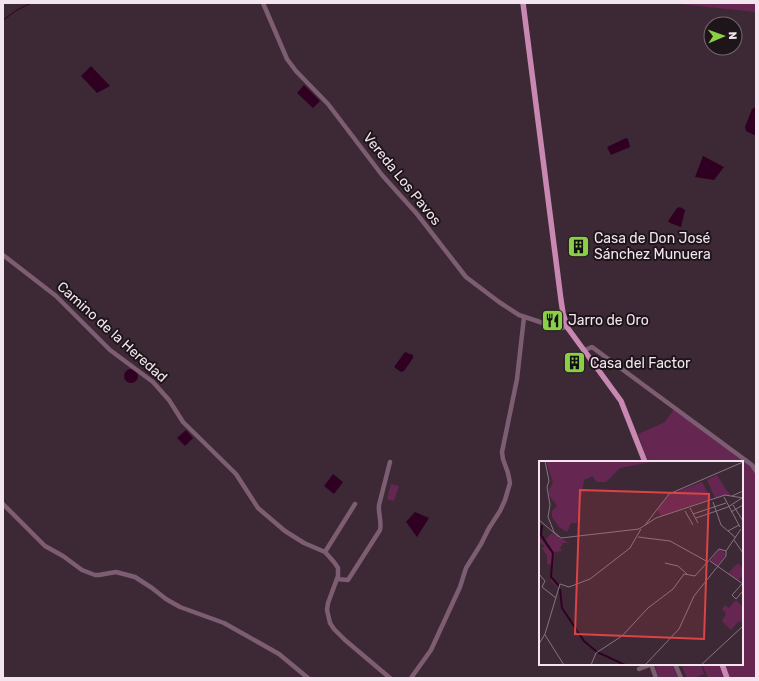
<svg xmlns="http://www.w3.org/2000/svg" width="759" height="681" font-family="Rubik,sans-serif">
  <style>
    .green { fill: #652651 }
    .water { fill: #2f0022 }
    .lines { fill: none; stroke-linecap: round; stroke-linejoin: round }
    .stream { stroke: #2f0022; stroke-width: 1 }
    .minor { stroke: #7d5d71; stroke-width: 4.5 }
    .major { stroke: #c888b1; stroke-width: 5.5 }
    .labels { text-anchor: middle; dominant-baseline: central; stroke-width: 4; stroke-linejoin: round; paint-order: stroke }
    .street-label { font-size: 14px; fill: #f3e5ed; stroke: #1e151b }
    .poi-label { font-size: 14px; fill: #f3e5ed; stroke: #1e151b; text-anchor: start }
    .inset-river { fill: none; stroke: #2f0022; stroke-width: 2 }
    .inset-road { fill: none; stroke: #86747f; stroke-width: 1 }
    .view { fill: #da4446; fill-opacity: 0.15; stroke: #da4446; stroke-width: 2 }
    .inset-edge { fill: none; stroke: #f3e5ed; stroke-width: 2 }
  </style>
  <rect width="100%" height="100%" fill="#3d2936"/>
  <!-- green -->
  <path class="green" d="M670 3H756V12Z
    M674 409 751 467 756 473V678H729L724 664H742V462H648L638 434 665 422Z
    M391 484 399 486 394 501 387 499Z
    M662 664H672L678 678H659L655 667Z
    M681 664H701L704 674 694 678H687Z
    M702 664H719L724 678H708Z"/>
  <!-- water -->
  <path class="water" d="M91 66 110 86 97 93 81 76Z
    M304 85 320 101 313 108 297 93Z
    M756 107V136L746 131 745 127 752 109Z
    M626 138 628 139 630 147 611 155 607 147Z
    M703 156 724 167 714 180 695 177Z
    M680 207 685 210 681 227 670 223 668 221 677 208Z
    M405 352 413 355V358L404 371 401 372 394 367Z
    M124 376a7 7 0 1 1 14 0a7 7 0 1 1-14 0Z
    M186 430 193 438 185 446 177 438Z
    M333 474 343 482 334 494 324 486Z
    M415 512 429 518 417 537 406 522Z"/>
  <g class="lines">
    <!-- stream -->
    <path class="stream" d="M3 20 17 10 31 3"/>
    <!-- minor -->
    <path class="minor" d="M263 3 287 59 296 71 328 104 382 175 417 214 466 277 499 302 519 315 555 327 561 328 567 327
      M3 255 56 296 110 350 153 382 169 400 183 422 236 474 258 508 285 531 304 543 325 552 334 562 338 568V576L328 603 327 610 330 623 334 629 345 640 390 678
      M585 350 592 347 752 465 756 471
      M3 504 45 546 63 556 82 570 95 575H99L116 572 135 577 152 588 166 599 180 607 224 623 279 654 308 678
      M325 552 355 504
      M337 579 348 580 380 530C382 522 378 513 379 505L390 462
      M651 664 656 678
      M675 664 681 678
      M639 669 652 664
      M411 678 431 650 460 587 466 568 481 544 489 528 500 511 505 500 510 483 508 473 503 459 502 452 517 379 524 317"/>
    <!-- major -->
    <path class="major" d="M523 3 561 300 563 313 567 327 621 401 645 462
      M722 664 727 678"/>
  </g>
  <!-- icons -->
  <defs>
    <symbol id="building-square" viewBox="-11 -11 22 22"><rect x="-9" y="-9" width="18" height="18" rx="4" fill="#8cce45" stroke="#1e151b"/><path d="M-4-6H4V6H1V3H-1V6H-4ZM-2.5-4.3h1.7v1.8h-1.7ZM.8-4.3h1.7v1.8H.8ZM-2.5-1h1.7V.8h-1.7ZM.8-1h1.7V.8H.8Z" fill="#111"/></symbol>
    <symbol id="restaurant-square" viewBox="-11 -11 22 22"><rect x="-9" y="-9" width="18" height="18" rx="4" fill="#8cce45" stroke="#1e151b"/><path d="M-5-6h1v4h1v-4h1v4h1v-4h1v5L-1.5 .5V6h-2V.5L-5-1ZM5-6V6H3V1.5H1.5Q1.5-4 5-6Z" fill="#111"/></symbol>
  </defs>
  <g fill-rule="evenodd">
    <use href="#building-square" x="566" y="234" width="25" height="25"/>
    <use href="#restaurant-square" x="540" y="308" width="25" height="25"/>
    <use href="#building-square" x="562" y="350" width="25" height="25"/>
  </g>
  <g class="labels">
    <!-- street labels -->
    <g class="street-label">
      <text transform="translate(402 179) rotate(51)">Vereda Los Pavos</text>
      <text transform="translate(112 332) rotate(42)">Camino de la Heredad</text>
    </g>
    <!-- poi labels -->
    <g class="poi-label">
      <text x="594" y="238">Casa de Don José<tspan x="594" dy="16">Sánchez Munuera</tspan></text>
      <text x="568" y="320">Jarro de Oro</text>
      <text x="590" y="363">Casa del Factor</text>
    </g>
  </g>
  <!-- overview -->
  <g transform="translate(539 461)">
    <rect width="204" height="204" fill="#3d2936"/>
    <path d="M7 0H117L81 7 67 21H57L54 15 45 19 38 62H32L28 71 20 66 13 56V50L18 45 10 34V28L14 22ZM178 14 188 30 192 34 176 37 168 19ZM163 21 172 38 122 55 118 48 129 34ZM13 72 30 82H24L21 87 23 90 16 91 13 113 14 120 20 124 15 121 18 125 20 128 12 120 14 91 6 79ZM2 78 13 93V104L8 103V95L3 87 6 85 0 81ZM180 88 187 93 178 105 171 100ZM199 102 204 108V114L199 120 189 112ZM197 139 204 146V163L200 160 192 169 183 160 187 153 183 148 186 144 190 147Z" fill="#652651"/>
    <path class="inset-river" d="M3 64 2 74 14 92 12 116 20 125M21 128 23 147 45 180 58 191 86 204"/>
    <path class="inset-road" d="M6 0 10 20 8 26 11 44 9 56 15 71 22 77 100 68 117 57 186 34 204 37M193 35 204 30M185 36 201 66M174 41 182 64 197 77M194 44 204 60M151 47 159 62M146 50 154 64M192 51 204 44M154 53 187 42M157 57 189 46 203 37M0 59 20 76M106 64 130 33 204 1M189 70 200 64M99 76 131 80 169 101M195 79 204 92M171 100 204 123M126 102 139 105 148 113M0 113 6 120 3 126 17 137M203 123 193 134 197 138 204 130M6 174 25 204M0 183 6 173 21 123 30 126 51 118 91 87 102 68M52 204 57 192 83 175 109 147 134 128 145 113 156 115 180 88 187 90M106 204 140 168 155 135 187 95V90L202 68M162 204 204 165"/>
    <path class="view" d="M41 29 170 33 165 178 36 173Z"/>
    <rect width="204" height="204" class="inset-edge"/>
  </g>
  <!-- border -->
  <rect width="759" height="681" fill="none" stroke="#f3e5ed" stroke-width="8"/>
  <!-- north arrow -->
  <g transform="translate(723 36) rotate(88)"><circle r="19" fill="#1e151b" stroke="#73686f"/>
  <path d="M0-3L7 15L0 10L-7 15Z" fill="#8cce45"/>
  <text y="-6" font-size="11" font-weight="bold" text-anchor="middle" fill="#f3e5ed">N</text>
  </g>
</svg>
